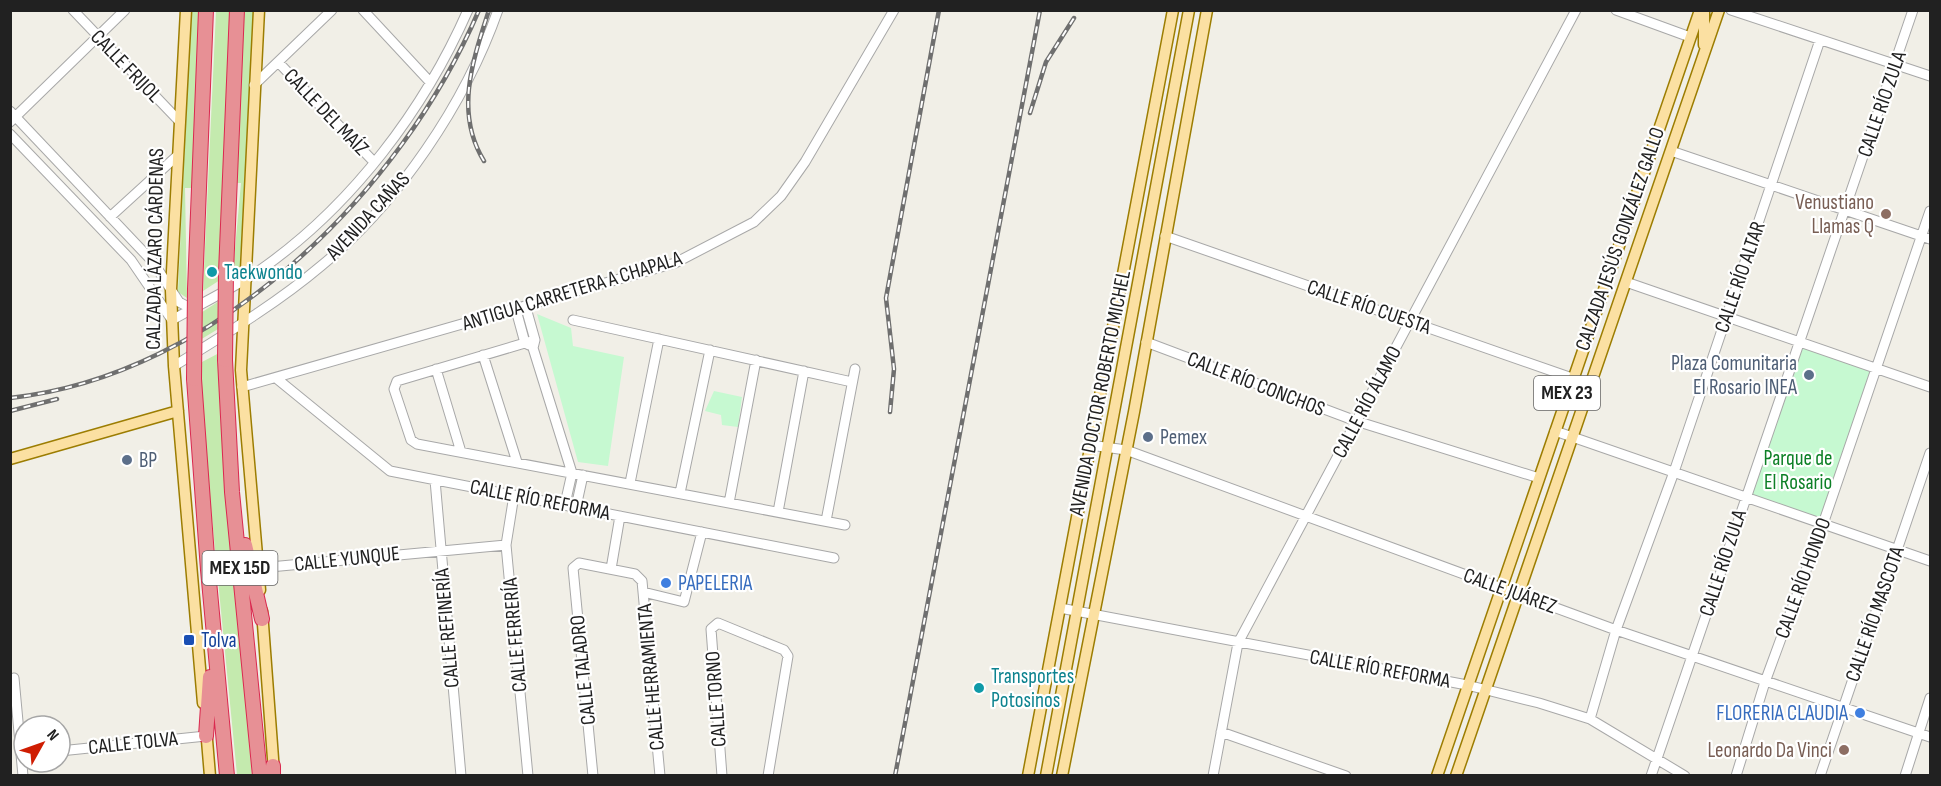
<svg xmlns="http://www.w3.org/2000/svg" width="1941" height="786" font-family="'Sofia Sans Condensed',sans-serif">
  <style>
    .grass { fill: #c4eaae }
    .park { fill: #c6f9d1 }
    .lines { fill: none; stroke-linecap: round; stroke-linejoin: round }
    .minor-casing { stroke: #a8a8a8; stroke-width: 11 }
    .major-casing { stroke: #9c7d02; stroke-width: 13 }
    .highway-casing { stroke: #da294f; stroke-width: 16 }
    .minor { stroke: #fff; stroke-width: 9 }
    .major { stroke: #fbe0a2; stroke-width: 10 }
    .highway { stroke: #e79095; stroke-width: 14 }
    .rail-casing { stroke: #6f6f6f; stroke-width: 4.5 }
    .rail { stroke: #fff; stroke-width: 2; stroke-dasharray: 7; stroke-linecap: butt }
    .highway-bridge-casing { stroke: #da294f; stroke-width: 16; stroke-linecap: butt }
    .highway-bridge { stroke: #e79095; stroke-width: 14 }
    .education-dot { fill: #8d6e63; stroke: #fff; stroke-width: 2 }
    .culture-dot { fill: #0f9aa8; stroke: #fff; stroke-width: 2 }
    .service-dot { fill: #5c6f8a; stroke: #fff; stroke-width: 2 }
    .shop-dot { fill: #3f7fe0; stroke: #fff; stroke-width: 2 }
    .transit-dot { fill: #1a4fb4; stroke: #fff; stroke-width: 2 }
    .labels { text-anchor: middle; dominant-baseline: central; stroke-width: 4.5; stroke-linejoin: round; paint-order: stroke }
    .shield { fill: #fff; stroke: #646464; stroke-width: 1.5 }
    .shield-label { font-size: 20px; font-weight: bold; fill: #212121 }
    .street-label { font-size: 21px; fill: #212121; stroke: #fff }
    .education-label { font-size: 21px; fill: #785e54; stroke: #fff; text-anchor: end }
    .culture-label { font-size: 21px; fill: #0d838f; stroke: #fff; text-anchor: start }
    .service-label { font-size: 21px; fill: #4e5e75; stroke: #fff; text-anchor: start }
    .park-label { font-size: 21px; fill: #0d8026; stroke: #fff }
    .shop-label { font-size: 21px; fill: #366cbe; stroke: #fff; text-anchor: start }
    .transit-label { font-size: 21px; fill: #164399; stroke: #fff; text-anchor: start }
  </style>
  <rect width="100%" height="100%" fill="#f1efe7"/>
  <!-- grass -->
  <path class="grass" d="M191 11H201L193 188H185L187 298 178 292Z
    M216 11H233L220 280 203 291Z
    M244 11H254L240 267 233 271 241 183H236Z
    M233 292V320L190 346V320Z
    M221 352 220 413 252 775H237L202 416V362Z"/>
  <!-- park -->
  <path class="park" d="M537 314 571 328 573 346 624 357 608 466 578 462Z
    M1801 345 1874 370 1822 520 1748 495Z
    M714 391 742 397 738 427 722 425 721 415 705 411Z"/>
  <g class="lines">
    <defs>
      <path id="minor" d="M73 10 180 122
        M363 10 430 82
        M1616 10 1690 37
        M1731 10 1930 76
        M278 62 374 162
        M254 85 332 10
        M10 111 153 262 179 302 192 309
        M10 122 125 10
        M10 134 131 260 172 320C202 303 234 288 263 268 352 205 424 110 468 10
        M1671 151 1930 239
        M110 217 178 155
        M1165 236 1572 378
        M1626 282 1930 387
        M526 308 535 340 533 348 572 473 565 504
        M516 310 525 343 529 345
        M573 320 852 382
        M535 340 397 381 394 389 411 440 417 444 845 525
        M1146 342 1356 421 1539 478
        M483 355 517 462
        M174 366C224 335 276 304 321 266 398 203 465 104 498 10
        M436 369 461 452
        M276 378 390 471 834 558
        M242 387 675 263 754 222 781 196 805 162 894 10
        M1555 431 1930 561
        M1090 445 1126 450 1616 630 1930 737
        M435 480 461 776
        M630 483 659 339
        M680 493 710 350
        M514 495 506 545 528 776
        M729 503 756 360
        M576 507 583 475
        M778 512 804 371
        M826 521 855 369
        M259 568 506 545
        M611 569 620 516
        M643 592 684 602 702 532
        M1060 608 1467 685 1539 703 1590 719 1685 776
        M14 678 23 776
        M1590 719 1616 630 1674 472 1820 40
        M1221 732 1346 776
        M60 751 206 736
        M593 776 573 568 579 563 635 574 642 581 660 776
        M722 776 711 629 718 623 784 650 788 656 768 776
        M1213 776 1238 643 1576 10
        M1651 776 1913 10
        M1736 776 1765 682 1823 524 1930 211
        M1820 776 1930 453
        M1905 776 1930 698"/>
      <path id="major" d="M186 10 171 290 174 366 203 703
        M259 10 241 370 260 590
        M1704 10V45
        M10 459 178 411
        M262 611 274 772
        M206 728 210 776
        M1028 776 1173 10
        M1046 776 1189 10
        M1062 776 1134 412 1207 10
        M1437 776 1700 10
        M1456 776 1719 10"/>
      <path id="highway" d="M226 272 237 10
        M195 289 206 10
        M225 360 232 492 260 776
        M194 379 208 570 227 776
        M245 545 262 619
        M206 736 210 677
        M273 776V766"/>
    </defs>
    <!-- minor casing -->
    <use href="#minor" class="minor-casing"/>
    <!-- major casing -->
    <use href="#major" class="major-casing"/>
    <!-- highway casing -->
    <use href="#highway" class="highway-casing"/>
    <!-- minor -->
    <use href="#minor" class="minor"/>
    <!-- major -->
    <use href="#major" class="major"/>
    <!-- highway -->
    <use href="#highway" class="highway"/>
    <defs>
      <path id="rail" d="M1030 113 1046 62 1074 18
        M484 161C454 112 473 60 489 10
        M10 398C215 376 401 193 479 10
        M10 411 57 399
        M890 412 894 369 886 298 939 10
        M895 776 1040 10"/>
    </defs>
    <!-- rail casing -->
    <use href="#rail" class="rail-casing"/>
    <!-- rail -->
    <use href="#rail" class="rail"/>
    <defs>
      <path id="highway-bridge" d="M225 360 226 272
        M194 379 195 289"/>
    </defs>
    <!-- highway-bridge casing -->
    <use href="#highway-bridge" class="highway-bridge-casing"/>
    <!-- highway-bridge -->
    <use href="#highway-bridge" class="highway-bridge"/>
  </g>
  <!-- markers -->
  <g class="education-dot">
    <circle cx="1886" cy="214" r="6"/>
    <circle cx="1844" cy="750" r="6"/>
  </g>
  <g class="culture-dot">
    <circle cx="212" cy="272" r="6"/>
    <circle cx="979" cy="688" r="6"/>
  </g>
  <g class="service-dot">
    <circle cx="1809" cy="375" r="6"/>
    <circle cx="1148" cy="437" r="6"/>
    <circle cx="127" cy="460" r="6"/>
  </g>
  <g class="shop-dot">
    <circle cx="666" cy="583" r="6"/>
    <circle cx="1860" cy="713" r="6"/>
  </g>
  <rect class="transit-dot" x="183" y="634" width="12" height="12" rx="3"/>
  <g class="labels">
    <!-- shield labels -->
    <g class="shield">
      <rect x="1534" y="376" width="66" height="34" rx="4.5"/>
      <rect x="202.5" y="551" width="75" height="34" rx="4.5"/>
    </g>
    <g class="shield-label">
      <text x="1567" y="393">MEX 23</text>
      <text x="240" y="568">MEX 15D</text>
    </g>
    <!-- street labels -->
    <g class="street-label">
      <text transform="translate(126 66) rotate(46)">CALLE FRIJOL</text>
      <text transform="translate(1882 104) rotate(-71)">CALLE RÍO ZULA</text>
      <text transform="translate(326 112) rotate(46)">CALLE DEL MAÍZ</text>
      <text transform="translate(368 216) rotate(-47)">AVENIDA CAÑAS</text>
      <text transform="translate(1620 239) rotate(-71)">CALZADA JESÚS GONZÁLEZ GALLO</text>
      <text transform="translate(155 249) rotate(-89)">CALZADA LÁZARO CÁRDENAS</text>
      <text transform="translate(1740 277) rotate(-71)">CALLE RÍO ALTAR</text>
      <text transform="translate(572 291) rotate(-17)">ANTIGUA CARRETERA A CHAPALA</text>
      <text transform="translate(1369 307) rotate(19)">CALLE RÍO CUESTA</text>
      <text transform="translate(1256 384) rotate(21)">CALLE RÍO CONCHOS</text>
      <text transform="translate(1100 393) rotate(-79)">AVENIDA DOCTOR ROBERTO MICHEL</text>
      <text transform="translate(1367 402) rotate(-62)">CALLE RÍO ÁLAMO</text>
      <text transform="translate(540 500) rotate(11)">CALLE RÍO REFORMA</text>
      <text transform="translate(347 559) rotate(-6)">CALLE YUNQUE</text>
      <text transform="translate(1723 563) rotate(-72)">CALLE RÍO ZULA</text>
      <text transform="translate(1803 578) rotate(-70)">CALLE RÍO HONDO</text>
      <text transform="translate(1510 591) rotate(20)">CALLE JUÁREZ</text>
      <text transform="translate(1875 614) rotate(-71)">CALLE RÍO MASCOTA</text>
      <text transform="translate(447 628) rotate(-95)">CALLE REFINERÍA</text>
      <text transform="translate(515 635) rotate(-95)">CALLE FERRERÍA</text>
      <text transform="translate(1380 669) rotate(10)">CALLE RÍO REFORMA</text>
      <text transform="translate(583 670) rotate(-96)">CALLE TALADRO</text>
      <text transform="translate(651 677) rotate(-95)">CALLE HERRAMIENTA</text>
      <text transform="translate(716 699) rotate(-94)">CALLE TORNO</text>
      <text transform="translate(133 743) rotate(-6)">CALLE TOLVA</text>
    </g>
    <!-- education labels -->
    <g class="education-label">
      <text x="1874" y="202">Venustiano<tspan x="1874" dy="24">Llamas Q</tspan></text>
      <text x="1832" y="750">Leonardo Da Vinci</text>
    </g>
    <!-- culture labels -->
    <g class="culture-label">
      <text x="224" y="272">Taekwondo</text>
      <text x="991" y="676">Transportes<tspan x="991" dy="24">Potosinos</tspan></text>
    </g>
    <!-- service labels -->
    <g class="service-label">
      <text x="1797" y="363" text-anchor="end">Plaza Comunitaria<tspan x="1797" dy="24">El Rosario INEA</tspan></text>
      <text x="1160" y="437">Pemex</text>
      <text x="139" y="460">BP</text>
    </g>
    <!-- park labels -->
    <g class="park-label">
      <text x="1798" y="458">Parque de<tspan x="1798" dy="24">El Rosario</tspan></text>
    </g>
    <!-- shop labels -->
    <g class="shop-label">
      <text x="678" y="583">PAPELERIA</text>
      <text x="1848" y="713" text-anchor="end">FLORERIA CLAUDIA</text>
    </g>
    <!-- transit labels -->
    <g class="transit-label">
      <text x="201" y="640">Tolva</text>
    </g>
  </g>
  <!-- border -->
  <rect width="1941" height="786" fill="none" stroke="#212121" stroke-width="24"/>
  <!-- north arrow -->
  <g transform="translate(42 744) rotate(50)"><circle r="28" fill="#ffffff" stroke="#a6a6a6" stroke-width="1.5"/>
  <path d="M0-4.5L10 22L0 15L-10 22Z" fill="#cf1d02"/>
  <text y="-9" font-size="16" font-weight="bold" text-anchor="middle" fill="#212121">N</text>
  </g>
</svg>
